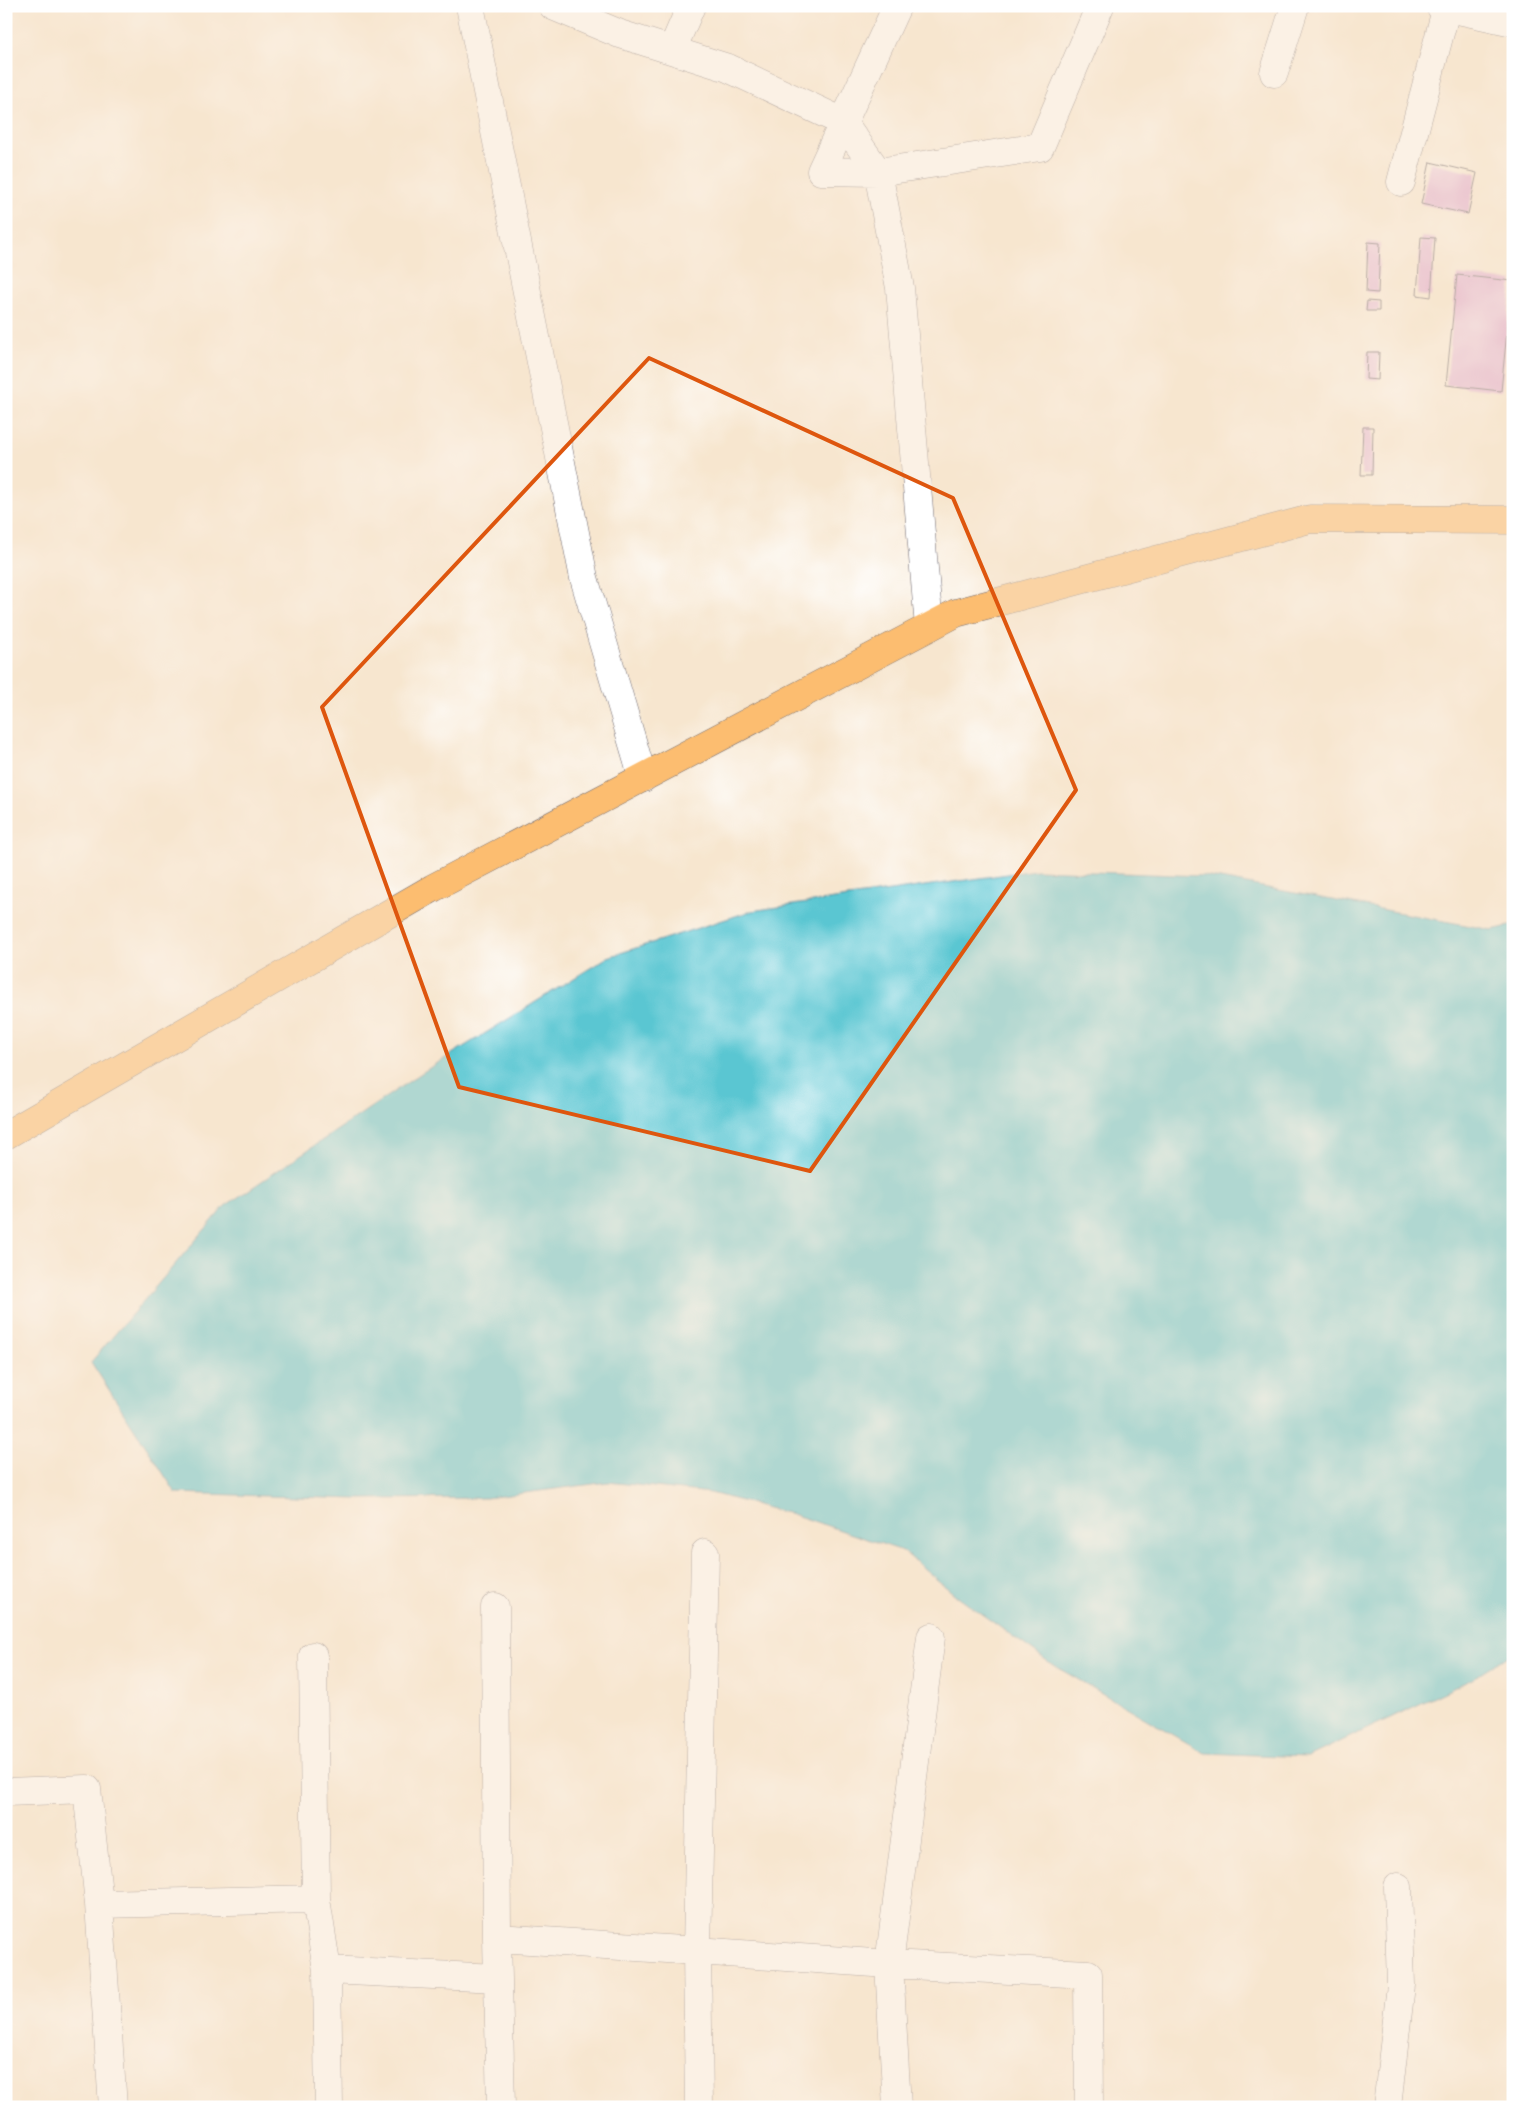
<svg xmlns="http://www.w3.org/2000/svg" width="1519" height="2113" font-family="'Gochi Hand',sans-serif">
  <style>
    .water { fill: #5ac6d2; stroke: #3e7486 }
    .building { fill: #db9fcf }
    .lines { fill: none; stroke-linecap: round; stroke-linejoin: round }
    .minor-casing { stroke: #6d676f; stroke-width: 29 }
    .major-casing { stroke: #6d676f; stroke-width: 29 }
    .minor { stroke: #fff; stroke-width: 28 }
    .major { stroke: #fcbd6f; stroke-width: 28 }
    .marked { fill: none; stroke: #de560e; stroke-width: 4; stroke-linejoin: round }
  </style>
  <rect width="100%" height="100%" fill="#fff"/>
  <filter id="ink" filterUnits="userSpaceOnUse"><feTurbulence type="fractalNoise" baseFrequency=".02" numOctaves="2"/><feDisplacementMap in="SourceGraphic" scale="10" xChannelSelector="R" yChannelSelector="G"/><feConvolveMatrix kernelMatrix="1 2 1 2 8 2 1 2 1" color-interpolation-filters="sRGB"/></filter>
  <filter id="wash" filterUnits="userSpaceOnUse"><feTurbulence type="fractalNoise" baseFrequency=".0096" numOctaves="4" result="noise"/><feDisplacementMap in="SourceGraphic" scale="20" xChannelSelector="R" yChannelSelector="G"/><feGaussianBlur stdDeviation="1.12" result="paint"/><feColorMatrix in="noise" values="0 0 0 0 0 0 0 0 0 0 0 0 0 0 0 0 0 1.4 0 .05"/><feComposite in="paint" operator="in"/></filter>
  <g filter="url(#wash)">
    <rect width="100%" height="100%" fill="#f7e6cf"/>
    <!-- water -->
    <path class="water" d="M1036 870 1204 876 1492 930 1513 925V1653L1472 1679 1308 1757 1205 1753 1053 1665 959 1598 903 1551 795 1515 711 1493 608 1482 486 1498 357 1499 176 1493 91 1362 225 1206 423 1072 608 957 751 911Z"/>
    <g id="blocks">
      <!-- building -->
      <path class="building" d="M1430 162 1477 173 1468 214 1421 204Z
        M1421 237 1435 238 1431 297 1417 295Z
        M1368 242 1380 243 1378 293 1366 292Z
        M1457 275 1512 281 1501 391 1446 385Z
        M1367 301 1379 302V311H1366Z
        M1367 352H1379L1378 380 1366 379Z
        M1363 427H1373L1372 475H1361Z"/>
    </g>
  </g>
  <g filter="url(#ink)">
    <use href="#blocks" fill-opacity="0" stroke="#6d676f" stroke-width="1"/>
    <g class="lines">
      <defs>
        <path id="minor" d="M470 6 584 578 643 778
          M553 6 620 34 728 68 843 122 878 172 1040 147 1100 6
          M897 6 821 171 878 172 900 288 929 627
          M1440 6 1513 22
          M672 50 691 6
          M1274 73 1295 6
          M1401 182 1447 6
          M705 1553 697 1951 889 1964 897 2107
          M495 1607 497 1938
          M931 1637 889 1964 1088 1974 1089 2107
          M313 1656 316 1899
          M6 1792 87 1789 99 1904 113 2107
          M99 1904 316 1899 327 1970 498 1978
          M327 1970 329 2107
          M501 2107 497 1938 697 1951 699 2107
          M1387 2107 1401 1985 1398 1887"/>
        <path id="major" d="M6 1135 433 888 956 613 1310 519 1513 520"/>
      </defs>
      <!-- minor casing -->
      <use href="#minor" class="minor-casing"/>
      <!-- major casing -->
      <use href="#major" class="major-casing"/>
      <!-- minor -->
      <use href="#minor" class="minor"/>
      <!-- major -->
      <use href="#major" class="major"/>
    </g>
  </g>
  <!-- marked area -->
  <path d="M0 0H1519V2113H0ZM649 358 953 498 1076 790 810 1171 459 1087 322 707Z" fill="#f7e6cf" fill-opacity=".55" fill-rule="evenodd"/>
  <path class="marked" d="M649 358 953 498 1076 790 810 1171 459 1087 322 707Z"/>
  <!-- margin -->
  <rect width="1519" height="2113" fill="none" stroke="#fff" stroke-width="25"/>
</svg>
